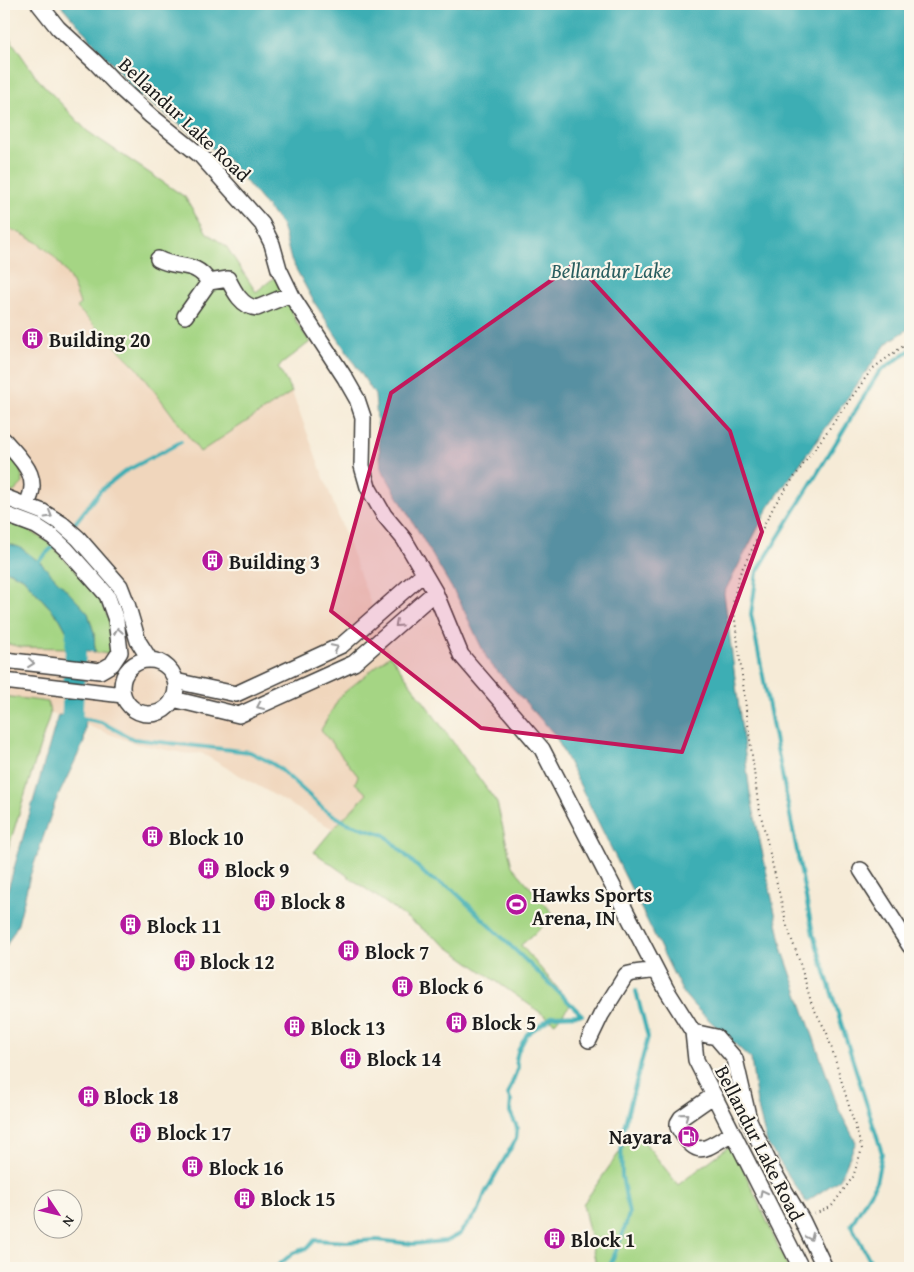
<svg xmlns="http://www.w3.org/2000/svg" width="914" height="1272" font-family="'Gentium Book Plus',serif">
  <style>
    .built { fill: #f0d6bc }
    .green { fill: #a5d584; stroke: #607850 }
    .water { fill: #3caeb4; stroke: #2c6568 }
    .lines { fill: none; stroke-linecap: round; stroke-linejoin: round }
    .stream { stroke: #3caeb4; stroke-width: 4 }
    .river { stroke: #3caeb4; stroke-width: 21 }
    .minor-casing { stroke: #3d3b38; stroke-width: 18 }
    .path { stroke: #3d3b38; stroke-width: 2; stroke-dasharray: 1 4; stroke-linecap: butt }
    .minor { stroke: #fff; stroke-width: 15 }
    .oneway { stroke: #999 }
    .marked { fill: #c2185b; fill-opacity: 0.2; stroke: #c2185b; stroke-width: 4; stroke-linejoin: round }
    .labels { text-anchor: middle; dominant-baseline: central; stroke-width: 4.5; stroke-linejoin: round; paint-order: stroke }
    .street-label { font-size: 20px; fill: #1c1c1c; stroke: #fbf7ec }
    .poi-label { font-size: 20px; font-weight: bold; fill: #1c1c1c; stroke: #fbf7ec; text-anchor: start }
    .water-label { font-size: 21px; font-style: italic; fill: #2a5e60; stroke: #fbf7ec }
  </style>
  <rect width="100%" height="100%" fill="#fbf7ec"/>
  <filter id="ink" filterUnits="userSpaceOnUse"><feTurbulence type="fractalNoise" baseFrequency=".02" numOctaves="2"/><feDisplacementMap in="SourceGraphic" scale="10" xChannelSelector="R" yChannelSelector="G"/><feConvolveMatrix kernelMatrix="1 2 1 2 8 2 1 2 1" color-interpolation-filters="sRGB"/></filter>
  <filter id="wash" filterUnits="userSpaceOnUse"><feTurbulence type="fractalNoise" baseFrequency=".0096" numOctaves="4" result="noise"/><feDisplacementMap in="SourceGraphic" scale="20" xChannelSelector="R" yChannelSelector="G"/><feGaussianBlur stdDeviation="1.12" result="paint"/><feColorMatrix in="noise" values="0 0 0 0 0 0 0 0 0 0 0 0 0 0 0 0 0 1.4 0 .05"/><feComposite in="paint" operator="in"/></filter>
  <g filter="url(#wash)">
    <rect width="100%" height="100%" fill="#f6ebd7"/>
    <!-- built -->
    <path class="built" d="M4 185 36 202 185 197 77 308 138 369 200 452 292 392 390 655 340 696 322 730 358 776 355 784 367 794 333 829 201 753 188 754 136 744 86 725V718L50 714 4 862Z"/>
    <!-- green -->
    <path class="green" d="M4 30 37 78 87 131 185 197 207 233 226 246 256 292 275 277 297 323 310 342 278 367 292 392 200 452 138 369 77 308 80 304C68 264 44 240 4 227V189L5 187 4 185Z
      M4 448 20 467 23 483 14 492 4 491Z
      M4 523 20 526 27 529 48 542 73 568 100 599 112 627 113 655 95 652 94 633 88 613 21 548 4 542Z
      M4 569 23 578 60 619 68 634V648L21 647 4 643Z
      M390 655 497 803 512 866 555 916 521 945 571 1004 555 1023 314 852 333 829 367 794 355 783 358 776 321 730 340 696Z
      M4 696 48 702 50 714 4 862Z
      M635 1130 678 1185 732 1144 788 1268H595V1260L583 1204Z"/>
    <!-- water -->
    <path class="water" d="M60 4H910V328L887 343 769 507 724 593 750 793 783 951 839 1110 856 1142 840 1179 806 1202 767 1143 757 1104 751 1059 695 1007 683 993 555 735 488 661 460 602 381 468 375 395 314 302 291 260 282 225 228 160 138 94Z
      M4 542 21 548 41 563 88 613 94 633 95 652 68 648V634L60 619 23 578 4 569Z
      M58 715 86 718 84 742 55 803 30 876 18 924 4 950V903Z"/>
    <g class="lines">
      <!-- stream -->
      <path class="stream" d="M72 527 100 491 124 472 181 442
        M35 564 55 545
        M72 716 101 722 133 739 250 752 268 761 279 768 325 810 347 823 385 835 428 877 452 889 582 1015
        M275 1268 293 1253 307 1248 315 1240 347 1242 377 1240 413 1244 446 1241 459 1234 479 1210 485 1193 516 1139 517 1127 510 1112 511 1101 508 1094 518 1067 516 1061 518 1051 527 1034 553 1016 582 1015
        M609 1268 622 1236 629 1214 622 1176 621 1138 648 1037 636 991
        M874 1268 851 1225 876 1183 882 1153 813 934 751 614 757 572 879 372 910 350"/>
      <!-- river -->
      <path class="river" d="M63 744 72 716 77 622 75 620"/>
    </g>
  </g>
  <g filter="url(#ink)">
    <g class="lines">
      <defs>
        <path id="minor" d="M39 4 58 28 95 62 119 87 151 116 201 156 262 224 272 244 279 269 293 298 345 378 357 399 363 417 362 466 368 487 384 515 404 539 435 592 461 655 542 749 666 989 693 1032 696 1060 801 1268
          M158 259C179 270 195 260 209 282L228 279C234 291 242 307 257 308L291 294
          M185 316 209 282
          M4 440C21 460 43 477 26 505
          M4 497 43 512 62 524 78 538 120 586 127 604 138 641 150 660
          M4 514 36 526 53 537 66 549 107 595 116 620 120 652 112 664 100 671 4 660
          M122 687a27 27 0 1 1 54 0a27 27 0 1 1-54 0Z
          M4 681 123 695
          M175 681 236 694 342 645 424 573
          M173 699 239 715 354 663 435 592
          M861 870 910 946
          M693 1032 716 1037 735 1059 749 1120 772 1169 802 1220 825 1268
          M589 1040 601 1015 626 975C634 972 647 972 656 970
          M714 1095 681 1118 678 1123V1127C699 1161 703 1149 733 1133"/>
      </defs>
      <!-- minor casing -->
      <use href="#minor" class="minor-casing"/>
      <!-- path -->
      <path class="path" d="M814 1214 831 1207 853 1177 862 1149 827 1033 812 1005 799 960 787 926 758 803 733 604 739 575 775 504 872 369 910 341"/>
      <!-- minor -->
      <use href="#minor" class="minor"/>
    </g>
    <!-- one-way arrows -->
    <defs><path id="oneway-chevron" d="M-2-3.5L2.5 0L-2 3.5" fill="none" stroke-width="1.6" stroke-linecap="round" stroke-linejoin="round" transform="scale(1.25)"/></defs>
    <g class="oneway">
      <use href="#oneway-chevron" transform="translate(49 515) rotate(30)"/>
      <use href="#oneway-chevron" transform="translate(398 624) rotate(138)"/>
      <use href="#oneway-chevron" transform="translate(118 631) rotate(-99)"/>
      <use href="#oneway-chevron" transform="translate(335 648) rotate(-26)"/>
      <use href="#oneway-chevron" transform="translate(31 663) rotate(6)"/>
      <use href="#oneway-chevron" transform="translate(260 706) rotate(156)"/>
      <use href="#oneway-chevron" transform="translate(685 1116) rotate(-40)"/>
      <use href="#oneway-chevron" transform="translate(763 1193) rotate(-117)"/>
      <use href="#oneway-chevron" transform="translate(810 1237) rotate(65)"/>
    </g>
  </g>
  <!-- marked area -->
  <path class="marked" d="M576 263 730 431 762 532 682 752 481 728 331 611 391 393Z"/>
  <!-- icons -->
  <defs>
    <symbol id="building-disc" viewBox="-11 -11 22 22"><circle r="9.5" fill="#b5179e" stroke="#fbf7ec"/><path d="M-4-6H4V6H1V3H-1V6H-4ZM-2.5-4.3h1.7v1.8h-1.7ZM.8-4.3h1.7v1.8H.8ZM-2.5-1h1.7V.8h-1.7ZM.8-1h1.7V.8H.8Z" fill="#fff"/></symbol>
    <symbol id="stadium-disc" viewBox="-11 -11 22 22"><circle r="9.5" fill="#b5179e" stroke="#fbf7ec"/><path d="M0-5a6.5 5 0 1 0 0 10a6.5 5 0 1 0 0-10ZM-3.5-1.8h7v3.6h-7Z" fill="#fff"/></symbol>
    <symbol id="fuel-disc" viewBox="-11 -11 22 22"><circle r="9.5" fill="#b5179e" stroke="#fbf7ec"/><path d="M-5.5-6h7V0h2V4h1.3V-2.5L3-4.5l.8-.8L6-3V5H2.5V1h-1V6h-7ZM-4.2-4.7v3.2H.2V-4.7Z" fill="#fff"/></symbol>
  </defs>
  <g fill-rule="evenodd">
    <use href="#building-disc" x="20" y="326" width="25" height="25"/>
    <use href="#building-disc" x="200" y="548" width="25" height="25"/>
    <use href="#building-disc" x="140" y="824" width="25" height="25"/>
    <use href="#building-disc" x="196" y="856" width="25" height="25"/>
    <use href="#building-disc" x="252" y="888" width="25" height="25"/>
    <use href="#stadium-disc" x="504" y="892" width="25" height="25"/>
    <use href="#building-disc" x="118" y="912" width="25" height="25"/>
    <use href="#building-disc" x="336" y="938" width="25" height="25"/>
    <use href="#building-disc" x="172" y="948" width="25" height="25"/>
    <use href="#building-disc" x="390" y="974" width="25" height="25"/>
    <use href="#building-disc" x="444" y="1010" width="25" height="25"/>
    <use href="#building-disc" x="282" y="1014" width="25" height="25"/>
    <use href="#building-disc" x="338" y="1046" width="25" height="25"/>
    <use href="#building-disc" x="76" y="1084" width="25" height="25"/>
    <use href="#building-disc" x="128" y="1120" width="25" height="25"/>
    <use href="#fuel-disc" x="676" y="1124" width="25" height="25"/>
    <use href="#building-disc" x="180" y="1154" width="25" height="25"/>
    <use href="#building-disc" x="232" y="1186" width="25" height="25"/>
    <use href="#building-disc" x="542" y="1226" width="25" height="25"/>
  </g>
  <g class="labels">
    <!-- street labels -->
    <g class="street-label">
      <text transform="translate(185 119) rotate(43)">Bellandur Lake Road</text>
      <text transform="translate(760 1143) rotate(63)">Bellandur Lake Road</text>
    </g>
    <!-- poi labels -->
    <g class="poi-label">
      <text x="49" y="339">Building 20</text>
      <text x="229" y="561">Building 3</text>
      <text x="169" y="837">Block 10</text>
      <text x="225" y="869">Block 9</text>
      <text x="532" y="894">Hawks Sports<tspan x="532" dy="23">Arena, IN</tspan></text>
      <text x="281" y="901">Block 8</text>
      <text x="147" y="925">Block 11</text>
      <text x="365" y="951">Block 7</text>
      <text x="200" y="961">Block 12</text>
      <text x="419" y="986">Block 6</text>
      <text x="472" y="1022">Block 5</text>
      <text x="311" y="1027">Block 13</text>
      <text x="367" y="1058">Block 14</text>
      <text x="104" y="1096">Block 18</text>
      <text x="157" y="1132">Block 17</text>
      <text x="672" y="1136" text-anchor="end">Nayara</text>
      <text x="209" y="1167">Block 16</text>
      <text x="261" y="1198">Block 15</text>
      <text x="571" y="1239">Block 1</text>
    </g>
    <!-- water labels -->
    <g class="water-label">
      <text x="611" y="270">Bellandur Lake</text>
    </g>
  </g>
  <!-- margin -->
  <rect width="914" height="1272" fill="none" stroke="#fbf7ec" stroke-width="20"/>
  <!-- north arrow -->
  <g transform="translate(58 1214) rotate(125)"><circle r="24" fill="#fbf7ec" stroke="#a29f99"/>
  <path d="M0-4L9 19L0 12L-9 19Z" fill="#b5179e"/>
  <text y="-8" font-size="14" font-weight="bold" text-anchor="middle" fill="#1c1c1c">N</text>
  </g>
</svg>
